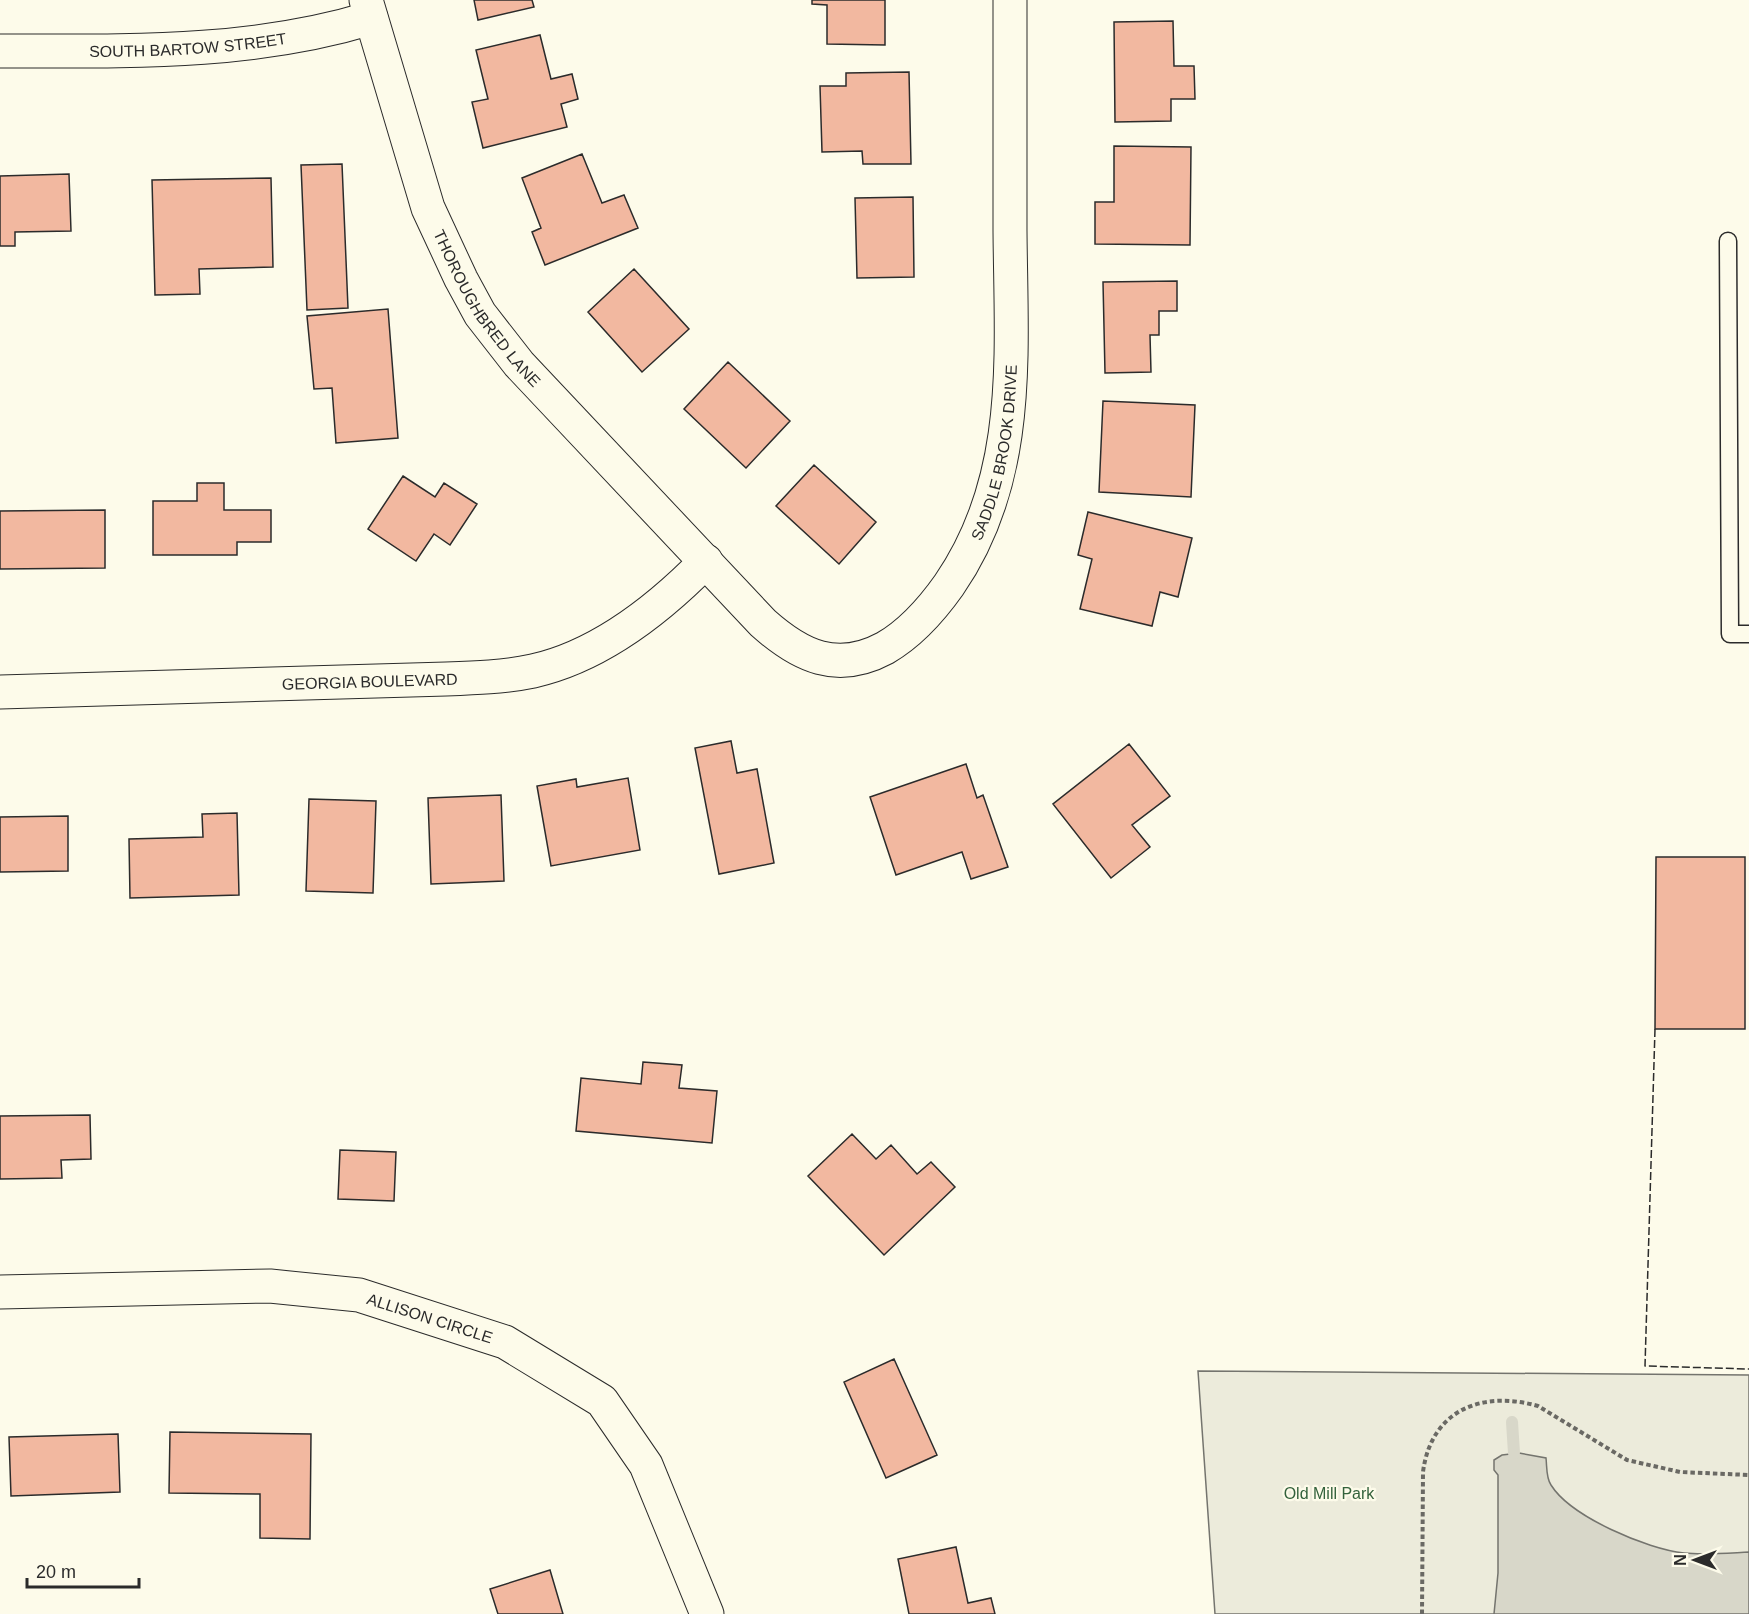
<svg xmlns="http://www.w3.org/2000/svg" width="1749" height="1614" font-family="Helvetica,sans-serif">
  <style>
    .green { fill: #ecebdb; stroke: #74746e; stroke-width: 1.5 }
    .water { fill: #d8d7c9; stroke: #74746e; stroke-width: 1.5 }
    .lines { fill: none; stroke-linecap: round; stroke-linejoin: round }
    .stream { stroke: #d8d7c9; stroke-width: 12 }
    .building { fill: #f2b8a0; stroke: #2b2b2b; stroke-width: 1.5 }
    .lane-casing { stroke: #2b2b2b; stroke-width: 19 }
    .street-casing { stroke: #2b2b2b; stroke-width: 35 }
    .path { stroke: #6a6964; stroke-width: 4; stroke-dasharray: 4.5 3; stroke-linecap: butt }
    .lane { stroke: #fdfbea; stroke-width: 16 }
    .street { stroke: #fdfbea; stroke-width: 33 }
    .fence { stroke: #2b2b2b; stroke-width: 1.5; stroke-dasharray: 8 3; stroke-linecap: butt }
    .labels { text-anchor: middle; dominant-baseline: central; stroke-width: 4.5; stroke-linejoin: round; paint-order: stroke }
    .street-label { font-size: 16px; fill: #2b2b2b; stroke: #fdfbea }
    .park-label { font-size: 16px; fill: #34623c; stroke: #fdfbea }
  </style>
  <rect width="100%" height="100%" fill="#fdfbea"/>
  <!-- green -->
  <path class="green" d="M1198 1371 1749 1375V1614H1215Z"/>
  <!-- water -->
  <path class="water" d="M1519 1453 1546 1458C1547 1467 1546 1478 1551 1485 1571 1517 1647 1549 1684 1553 1705 1555 1728 1553 1749 1552V1614H1494L1498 1573V1475L1494 1470V1460L1502 1455Z"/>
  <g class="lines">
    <!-- stream -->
    <path class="stream" d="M1512 1422 1514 1453"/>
  </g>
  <!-- building -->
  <path class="building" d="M474 0H532L534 7 478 20Z
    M812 0H885V45L827 44V5L812 4Z
    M1173 21 1174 66H1194L1195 99H1171V121L1115 122 1114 22Z
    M540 35 551 79 572 74 578 99 561 104 567 127 483 148 472 102 488 99 476 50Z
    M909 72 911 164H863L862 151 822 152 820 86H846V73Z
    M1114 146 1191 147 1190 245 1095 244V202H1114Z
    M582 154 602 203 624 195 638 228 545 265 532 232 541 228 522 178Z
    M342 164 348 308 307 310 301 165Z
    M69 174 71 231 15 232V246H0V176Z
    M271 178 273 267 199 269 200 294 155 295 152 180Z
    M913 197 914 277 857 278 855 198Z
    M634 269 689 329 642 372 588 312Z
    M1177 281V311H1159V335H1150L1151 372 1105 373 1103 282Z
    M388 309 398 438 336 443 332 388 314 389 307 316Z
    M728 362 790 421 746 468 684 409Z
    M1103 401 1195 405 1191 497 1099 492Z
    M814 465 876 522 839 564 776 506Z
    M403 476 435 497 444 483 477 504 450 545 434 534 416 561 368 529Z
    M197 483H224V510H271V542H237V555H153V501H197Z
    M105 510V568L0 569V511Z
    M1088 512 1192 538 1178 597 1160 592 1152 626 1080 609 1092 559 1078 555Z
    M731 741 737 773 757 769 774 863 719 874 695 748Z
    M1129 744 1170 796 1132 825 1150 847 1111 878 1053 804Z
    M966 764 977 798 983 795 1008 867 971 879 962 852 896 875 870 797Z
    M628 778 640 850 551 866 537 786 576 779 577 787Z
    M501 795 504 881 431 884 428 798Z
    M309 799 376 801 373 893 306 891Z
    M237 813 239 895 130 898 129 839 203 837 202 814Z
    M68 816V871L0 872V817Z
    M1656 857H1745V1029H1655Z
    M643 1062 682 1065 679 1088 717 1091 712 1143 576 1131 581 1078 641 1084Z
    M90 1115 91 1159 61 1160 62 1178 0 1179V1116Z
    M852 1134 876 1159 891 1145 917 1174 931 1162 955 1187 884 1255 808 1176Z
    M340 1150 396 1152 394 1201 338 1199Z
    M894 1359 937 1455 886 1478 844 1382Z
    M170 1432 311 1434 310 1539 260 1538V1494L169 1493Z
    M118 1434 120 1492 11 1496 9 1437Z
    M956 1547 968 1603 991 1598 995 1614H909L898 1559Z
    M550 1570 563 1614H498L490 1589Z"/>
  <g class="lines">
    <defs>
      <path id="lane" d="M1728 241 1730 634H1749"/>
      <g id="street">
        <path id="s1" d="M366 0 428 208 461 279 480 314 519 364 763 623C800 656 837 674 885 648 911 633 932 609 949 585 1023 478 1011 354 1010 231 1010 154 1010 77 1010 0"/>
        <path id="s2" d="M0 51C125 51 250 55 371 18"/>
        <path id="s3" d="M0 692 446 679C475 678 504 677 533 671 600 656 660 608 706 561"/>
        <path id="s4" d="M0 1292 270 1286 359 1295 505 1342 602 1401 646 1465 707 1614"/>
      </g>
    </defs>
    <!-- lane casing -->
    <use href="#lane" class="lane-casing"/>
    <!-- street casing -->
    <use href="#street" class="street-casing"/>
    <!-- path -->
    <path class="path" d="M1422 1614 1423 1472C1431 1410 1482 1390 1538 1406L1627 1460 1680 1472 1749 1475"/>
    <!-- lane -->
    <use href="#lane" class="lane"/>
    <!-- street -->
    <use href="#street" class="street"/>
    <!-- fence -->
    <path class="fence" d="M1655 1029 1645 1366 1749 1369"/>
  </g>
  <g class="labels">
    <!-- street labels -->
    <g class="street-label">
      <text stroke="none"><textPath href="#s2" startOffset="188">SOUTH BARTOW STREET</textPath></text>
      <text stroke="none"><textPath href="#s1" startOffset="334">THOROUGHBRED LANE</textPath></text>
      <text stroke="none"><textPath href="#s1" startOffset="1122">SADDLE BROOK DRIVE</textPath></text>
      <text stroke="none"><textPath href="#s3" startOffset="370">GEORGIA BOULEVARD</textPath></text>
      <text stroke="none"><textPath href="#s4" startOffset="434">ALLISON CIRCLE</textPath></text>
    </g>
    <!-- park labels -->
    <g class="park-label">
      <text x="1329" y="1493">Old Mill Park</text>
    </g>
  </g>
  <!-- north arrow -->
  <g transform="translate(1695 1560) rotate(270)" stroke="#fdfbea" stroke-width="4.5" paint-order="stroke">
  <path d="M0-4.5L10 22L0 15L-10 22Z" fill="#2b2b2b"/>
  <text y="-9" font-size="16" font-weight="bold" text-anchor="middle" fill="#2b2b2b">N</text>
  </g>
  <!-- scale -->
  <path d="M27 1578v9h112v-9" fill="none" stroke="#2b2b2b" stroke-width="3"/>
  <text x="36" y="1578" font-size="18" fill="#2b2b2b" stroke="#fdfbea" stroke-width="4.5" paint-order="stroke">20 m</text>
</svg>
